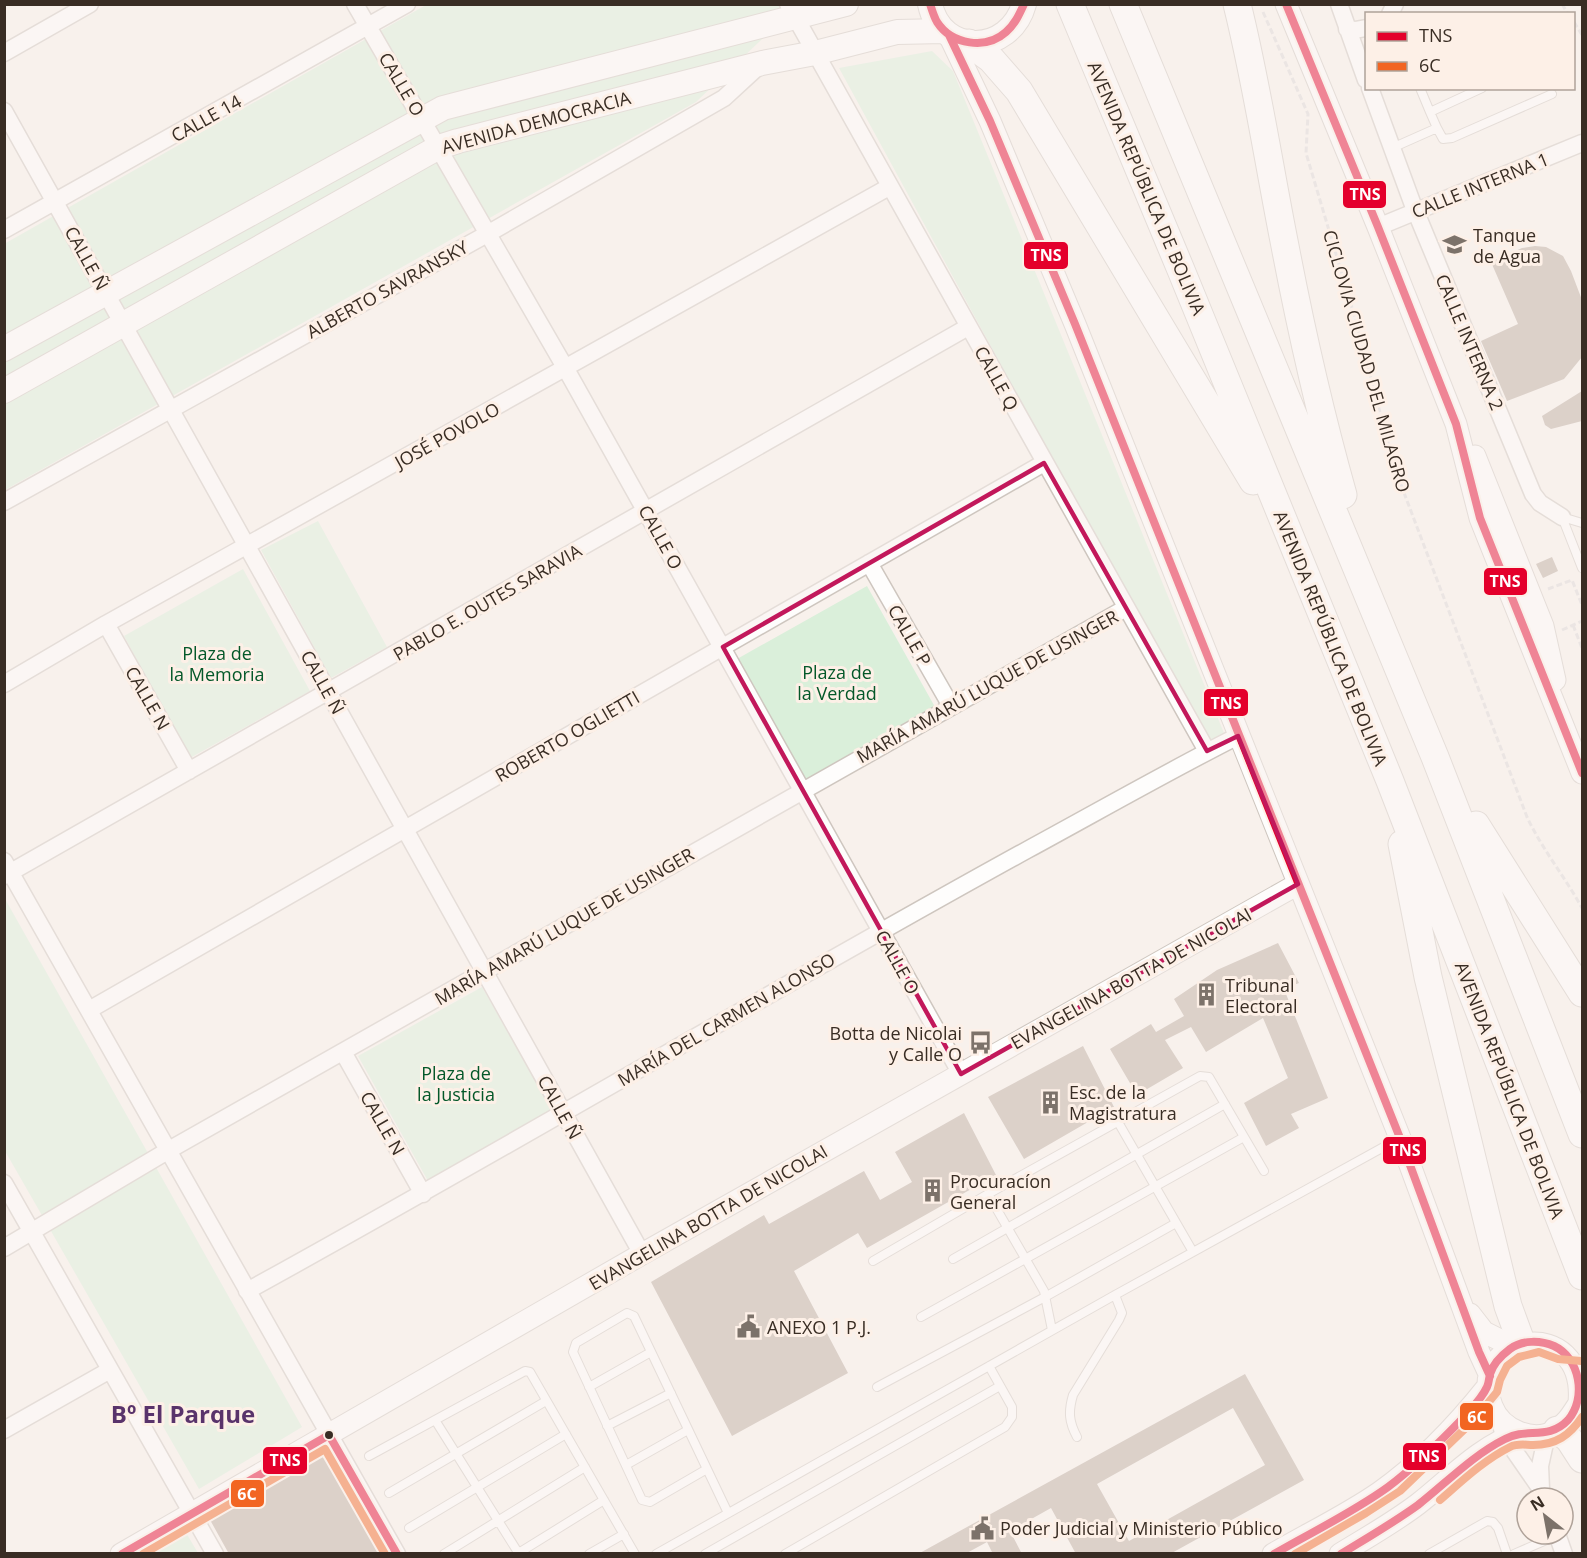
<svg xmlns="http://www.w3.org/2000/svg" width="1587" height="1558" font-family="'Open Sans',sans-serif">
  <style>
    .green { fill: #daefda }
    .building { fill: #baab9e; fill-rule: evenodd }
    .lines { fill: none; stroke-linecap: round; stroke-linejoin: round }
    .service-casing { stroke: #cec6bf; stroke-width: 10 }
    .minor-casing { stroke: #cec6bf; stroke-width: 19 }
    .tertiary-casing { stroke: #cec6bf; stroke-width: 23 }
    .secondary-casing { stroke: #cec6bf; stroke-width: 26 }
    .primary-casing { stroke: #cec6bf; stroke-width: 29 }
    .path { stroke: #dbd8d7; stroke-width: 3; stroke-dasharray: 6 3; stroke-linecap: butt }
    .service { stroke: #fefdfc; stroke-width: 8 }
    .minor { stroke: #fefdfc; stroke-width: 16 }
    .tertiary { stroke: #fefdfc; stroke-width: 21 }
    .secondary { stroke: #fefdfc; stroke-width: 24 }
    .primary { stroke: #fefdfc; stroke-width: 27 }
    .bus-1-casing { stroke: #fdf0e7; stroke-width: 12 }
    .bus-2-casing { stroke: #fdf0e7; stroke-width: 12 }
    .bus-1 { stroke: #e4002b; stroke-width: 8 }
    .bus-2 { stroke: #f26522; stroke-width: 8 }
    .marked { fill: none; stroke: #c2185b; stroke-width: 4.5; stroke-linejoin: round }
    .bus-dot { fill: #392d24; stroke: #fdf0e7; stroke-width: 2 }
    .labels { text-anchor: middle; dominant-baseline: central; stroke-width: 6; stroke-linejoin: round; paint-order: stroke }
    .street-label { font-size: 18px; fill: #392d24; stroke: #fdf0e7 }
    .poi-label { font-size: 18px; fill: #392d24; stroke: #fdf0e7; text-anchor: start }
    .park-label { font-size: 18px; fill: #045829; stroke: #fdf0e7 }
    .district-label { font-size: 24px; font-weight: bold; fill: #59336b; stroke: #fdf0e7 }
    .line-badge { stroke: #fdf0e7; stroke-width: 2 }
    .badge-label { font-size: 16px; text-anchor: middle; font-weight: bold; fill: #fff }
  </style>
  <rect width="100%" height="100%" fill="#f8f1ec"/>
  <!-- green -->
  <path class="green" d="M426 5H798L696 102 5 490 4 244Z
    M932 51 953 71 1226 738 1209 746 839 68Z
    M318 521 387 647 331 678 261 550Z
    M243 569 310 691 190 758 124 636Z
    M867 586 935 707 806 780 737 659Z
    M4 897 302 1427 199 1489 5 1151Z
    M482 987 553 1111 428 1181 358 1056Z
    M185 1531 198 1553H146Z"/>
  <!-- building -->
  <path class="building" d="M1535 246 1546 247 1563 256 1571 271 1582 300V357L1564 379 1507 401 1481 341 1518 324 1491 262 1522 248Z
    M1582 391V421L1551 429 1545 425 1542 416Z
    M1552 557 1558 571 1543 578 1536 564Z
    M1278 943 1299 983 1284 989 1328 1098 1291 1114 1299 1128 1266 1146 1244 1103 1288 1078 1263 1018 1206 1052 1191 1027 1165 1040 1183 1068 1137 1095 1110 1049 1151 1024 1156 1032 1184 1016 1174 999 1217 970Z
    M1083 1046 1114 1107 1024 1159 988 1097Z
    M964 1113 996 1175 867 1248 858 1233 794 1271 848 1373 732 1436 651 1282 764 1215 769 1224 864 1171 880 1200 912 1182 895 1152Z
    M1245 1374 1304 1480 1170 1554H1076L1051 1508 1010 1531 1022 1554H993L987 1542 965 1554H918ZM1233 1408 1265 1465 1129 1541 1097 1484Z
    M325 1452 382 1554H229L209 1518Z"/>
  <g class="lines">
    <defs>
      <path id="service" d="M1420 88 1430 112
        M1437 128 1430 112 1482 88
        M1392 148 1437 128 1443 139 1452 138 1552 94
        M1582 523 1562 517 1582 568
        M1118 1122 1193 1252
        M988 1194 1044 1291 1052 1330
        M953 1259 1225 1104
        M873 1261 988 1194 1200 1076 1209 1077 1264 1171
        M921 1317 1244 1137
        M589 1387 651 1352
        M877 1387 1045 1297 1176 1223
        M435 1420 519 1554
        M607 1426 671 1393
        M1077 1437C1069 1422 1068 1412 1073 1395L1119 1320 1122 1313 1115 1295
        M369 1456 525 1371 530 1372 635 1554
        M626 1465 688 1430
        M707 1469 650 1502 642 1500 573 1352 576 1343 627 1313 634 1316 728 1513
        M389 1493 546 1401
        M409 1528 566 1434
        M444 1554 585 1467
        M517 1554 604 1500
        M589 1554 624 1534
        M656 1554 1115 1295 1400 1138
        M705 1554 1000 1386
        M785 1554 1005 1427 1012 1417V1407L989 1366
        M1429 1554 1487 1521 1493 1522 1498 1528 1507 1554
        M1514 1554 1558 1535"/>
      <path id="minor" d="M355 4 566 369 961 1074
        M788 4 1207 751
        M1339 4 1366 80
        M1390 14 1395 4
        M1347 29 1355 30 1366 28
        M4 53 90 4
        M1370 88 1413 205 1533 494 1540 503 1562 517
        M4 111 642 1254
        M1378 227 1582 143
        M4 230 407 4
        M4 502 489 233 724 98 761 64
        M869 563 951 706
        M106 624 189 771
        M4 684 106 624 889 187
        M4 861 397 1554
        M4 876 968 327
        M89 1010 1044 463
        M343 1052 423 1194
        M4 1183 215 1554
        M4 1248 169 1150 1126 608
        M247 1291C509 1147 765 994 1027 850 1097 812 1167 772 1238 736
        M1502 1429 1513 1449 1540 1488
        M4 1430 110 1370
        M1541 1489 1540 1466 1547 1434
        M1557 1534 1564 1554"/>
      <path id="tertiary" d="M1286 4 1378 227 1456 424 1480 518 1582 773
        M949 35 990 121 1075 324 1400 1138 1479 1352 1490 1376
        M1475 456 1543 626 1555 680
        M1470 1314 1484 1332 1514 1347
        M1579 1403C1587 1312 1465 1334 1492 1406 1501 1430 1534 1444 1556 1430 1569 1422 1574 1410 1582 1399
        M121 1554 642 1254 1298 884
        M1273 1554C1309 1533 1347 1515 1380 1492 1421 1463 1457 1425 1488 1386
        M1340 1554C1366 1538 1393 1523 1418 1504 1450 1479 1480 1446 1519 1433"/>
      <path id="secondary" d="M930 4C941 57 1010 55 1024 4
        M4 349 443 108 846 4
        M4 391 439 147 458 141 762 63 815 53 897 32 944 31"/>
      <path id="primary" d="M1070 4 1181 270 1390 781 1582 1276
        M1123 4 1435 757 1582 1134
        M1237 4C1257 84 1269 166 1285 246 1301 330 1320 413 1343 495
        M969 43 991 59 1019 91 1253 481
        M1476 825 1582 993
        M1402 844 1428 977 1508 1306 1522 1344
        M1557 1430 1569 1439 1582 1459"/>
    </defs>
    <!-- service casing -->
    <use href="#service" class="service-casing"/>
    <!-- minor casing -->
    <use href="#minor" class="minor-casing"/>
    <!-- tertiary casing -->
    <use href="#tertiary" class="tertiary-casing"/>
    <!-- secondary casing -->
    <use href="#secondary" class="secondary-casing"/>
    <!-- primary casing -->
    <use href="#primary" class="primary-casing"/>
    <!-- path -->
    <path class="path" d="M1562 4 1568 14
      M1263 12 1308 114 1306 153 1355 318 1395 469 1527 817C1542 849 1565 877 1582 908
      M1574 22 1582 35
      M1548 589 1572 580 1582 605
      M1573 625 1582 648
      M1562 630 1582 621"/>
    <!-- service -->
    <use href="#service" class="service"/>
    <!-- minor -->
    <use href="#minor" class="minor"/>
    <!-- tertiary -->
    <use href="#tertiary" class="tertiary"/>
    <!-- secondary -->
    <use href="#secondary" class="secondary"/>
    <!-- primary -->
    <use href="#primary" class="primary"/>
    <defs>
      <path id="bus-1" d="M930 4C932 10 934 17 937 22 952 45 986 50 1006 32 1015 24 1019 15 1024 4
        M1286 4 1378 227 1456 424 1480 518 1582 773
        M949 35 990 121 1075 324 1400 1138 1479 1352 1490 1376
        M122 1554 329 1435 397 1554
        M1274 1554C1312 1532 1352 1513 1388 1487 1416 1466 1441 1441 1465 1416 1473 1407 1482 1398 1487 1387 1489 1383 1489 1378 1490 1374 1493 1364 1502 1355 1510 1349 1522 1340 1540 1340 1554 1346 1580 1358 1587 1398 1568 1420 1548 1441 1527 1427 1505 1439 1473 1455 1446 1483 1418 1505 1393 1523 1367 1538 1341 1554"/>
      <path id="bus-2" d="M1440 1500C1462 1481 1484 1460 1510 1447 1518 1443 1525 1445 1533 1445 1556 1445 1570 1435 1582 1417
        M143 1554 325 1449 385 1554
        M1295 1554 1366 1513 1400 1491 1474 1420 1497 1392 1500 1380 1507 1366 1519 1357 1539 1352 1558 1359 1581 1361"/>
    </defs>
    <!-- bus-1 casing -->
    <use href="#bus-1" class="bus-1-casing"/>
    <!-- bus-2 casing -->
    <use href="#bus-2" class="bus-2-casing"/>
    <!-- bus-1 -->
    <use href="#bus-1" class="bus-1"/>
    <!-- bus-2 -->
    <use href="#bus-2" class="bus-2"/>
  </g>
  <!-- marked area -->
  <path d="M0 0H1587V1558H0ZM1044 463 1207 751 1238 736 1298 884 961 1074 723 647Z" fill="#f8f1ec" fill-opacity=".55" fill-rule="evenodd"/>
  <path class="marked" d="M1044 463 1207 751 1238 736 1298 884 961 1074 723 647Z"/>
  <!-- icons -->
  <defs>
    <symbol id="university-bare" viewBox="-9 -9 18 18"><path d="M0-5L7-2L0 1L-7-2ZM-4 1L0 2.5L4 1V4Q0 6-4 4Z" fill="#7c726a" stroke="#fdf0e7" stroke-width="2.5" paint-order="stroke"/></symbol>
    <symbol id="building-bare" viewBox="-9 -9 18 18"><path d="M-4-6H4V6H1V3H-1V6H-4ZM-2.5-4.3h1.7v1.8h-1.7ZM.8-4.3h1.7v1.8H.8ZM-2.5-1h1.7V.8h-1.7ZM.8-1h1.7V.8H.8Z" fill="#7c726a" stroke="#fdf0e7" stroke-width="2.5" paint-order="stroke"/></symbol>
    <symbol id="bus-bare" viewBox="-9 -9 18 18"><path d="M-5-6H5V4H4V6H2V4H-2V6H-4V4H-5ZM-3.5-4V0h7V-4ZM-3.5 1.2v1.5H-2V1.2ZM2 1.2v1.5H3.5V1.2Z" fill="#7c726a" stroke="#fdf0e7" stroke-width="2.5" paint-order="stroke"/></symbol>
    <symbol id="civic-bare" viewBox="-9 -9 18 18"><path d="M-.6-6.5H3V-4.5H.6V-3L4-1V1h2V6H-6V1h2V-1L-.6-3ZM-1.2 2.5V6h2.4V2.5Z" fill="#7c726a" stroke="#fdf0e7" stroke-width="2.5" paint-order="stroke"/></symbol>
  </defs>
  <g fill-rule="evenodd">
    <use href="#university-bare" x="1438" y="228" width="33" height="33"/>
    <use href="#building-bare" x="1190" y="978" width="33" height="33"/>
    <use href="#bus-bare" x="964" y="1026" width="33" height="33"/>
    <use href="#building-bare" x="1034" y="1086" width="33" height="33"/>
    <use href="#building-bare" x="916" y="1174" width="33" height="33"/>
    <use href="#civic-bare" x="732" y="1310" width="33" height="33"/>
    <use href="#civic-bare" x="966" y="1512" width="33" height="33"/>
  </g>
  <!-- markers -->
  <circle class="bus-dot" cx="329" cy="1435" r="5"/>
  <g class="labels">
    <!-- street labels -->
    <g class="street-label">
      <text transform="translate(402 84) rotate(59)">CALLE O</text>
      <text transform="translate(206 118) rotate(-29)">CALLE 14</text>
      <text transform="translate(536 122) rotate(-15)">AVENIDA DEMOCRACIA</text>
      <text transform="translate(1480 185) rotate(-22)">CALLE INTERNA 1</text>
      <text transform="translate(1147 188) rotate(67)">AVENIDA REPÚBLICA DE BOLIVIA</text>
      <text transform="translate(87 258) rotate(61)">CALLE Ñ</text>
      <text transform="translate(387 289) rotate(-29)">ALBERTO SAVRANSKY</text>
      <text transform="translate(1470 342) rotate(67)">CALLE INTERNA 2</text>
      <text transform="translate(1367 361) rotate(74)">CICLOVIA CIUDAD DEL MILAGRO</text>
      <text transform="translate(997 378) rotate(61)">CALLE Q</text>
      <text transform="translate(447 435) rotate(-29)">JOSÉ POVOLO</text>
      <text transform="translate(661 537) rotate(61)">CALLE O</text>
      <text transform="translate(487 602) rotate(-30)">PABLO E. OUTES SARAVIA</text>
      <text transform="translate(910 635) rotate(60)">CALLE P</text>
      <text transform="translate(1331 638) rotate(68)">AVENIDA REPÚBLICA DE BOLIVIA</text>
      <text transform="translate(323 682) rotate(61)">CALLE Ñ</text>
      <text transform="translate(987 686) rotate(-29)">MARÍA AMARÚ LUQUE DE USINGER</text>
      <text transform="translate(148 698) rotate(60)">CALLE N</text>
      <text transform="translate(567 736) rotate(-30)">ROBERTO OGLIETTI</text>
      <text transform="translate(564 926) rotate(-30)">MARÍA AMARÚ LUQUE DE USINGER</text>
      <text transform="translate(898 962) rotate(61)">CALLE O</text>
      <text transform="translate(1131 978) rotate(-29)">EVANGELINA BOTTA DE NICOLAI</text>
      <text transform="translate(726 1019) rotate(-30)">MARÍA DEL CARMEN ALONSO</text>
      <text transform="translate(1510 1090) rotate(69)">AVENIDA REPÚBLICA DE BOLIVIA</text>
      <text transform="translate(560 1107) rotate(61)">CALLE Ñ</text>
      <text transform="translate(383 1123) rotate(60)">CALLE N</text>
      <text transform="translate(708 1217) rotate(-30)">EVANGELINA BOTTA DE NICOLAI</text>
    </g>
    <!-- poi labels -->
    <g class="poi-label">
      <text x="1473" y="235">Tanque<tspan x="1473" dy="21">de Agua</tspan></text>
      <text x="1225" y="985">Tribunal<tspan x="1225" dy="21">Electoral</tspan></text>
      <text x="962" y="1033" text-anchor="end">Botta de Nicolai<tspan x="962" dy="21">y Calle O</tspan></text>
      <text x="1069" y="1092">Esc. de la<tspan x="1069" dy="21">Magistratura</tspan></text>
      <text x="950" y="1181">Procuracíon<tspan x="950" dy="21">General</tspan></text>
      <text x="767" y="1327">ANEXO 1 P.J.</text>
      <text x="1000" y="1528">Poder Judicial y Ministerio Público</text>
    </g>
    <!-- park labels -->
    <g class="park-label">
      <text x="217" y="653">Plaza de<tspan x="217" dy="21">la Memoria</tspan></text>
      <text x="837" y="672">Plaza de<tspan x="837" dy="21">la Verdad</tspan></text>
      <text x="456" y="1073">Plaza de<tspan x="456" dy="21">la Justicia</tspan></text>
    </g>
    <!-- district labels -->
    <g class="district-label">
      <text x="183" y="1413">Bº El Parque</text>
    </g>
  </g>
  <g class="line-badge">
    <rect x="1342" y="180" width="45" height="29" rx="6" fill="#e4002b"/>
    <rect x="1023" y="241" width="46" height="29" rx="6" fill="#e4002b"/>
    <rect x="1483" y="567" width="45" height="29" rx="6" fill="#e4002b"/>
    <rect x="1203" y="688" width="46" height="29" rx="6" fill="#e4002b"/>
    <rect x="1382" y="1136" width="45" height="29" rx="6" fill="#e4002b"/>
    <rect x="1459" y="1402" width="35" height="29" rx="6" fill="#f26522"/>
    <rect x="1402" y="1442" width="45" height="29" rx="6" fill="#e4002b"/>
    <rect x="262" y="1446" width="46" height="29" rx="6" fill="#e4002b"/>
    <rect x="230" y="1479" width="35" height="29" rx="6" fill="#f26522"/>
  </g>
  <g class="badge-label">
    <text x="1365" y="200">TNS</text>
    <text x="1046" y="261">TNS</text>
    <text x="1505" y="587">TNS</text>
    <text x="1226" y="709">TNS</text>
    <text x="1405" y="1156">TNS</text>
    <text x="1477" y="1423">6C</text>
    <text x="1424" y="1462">TNS</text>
    <text x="285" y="1466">TNS</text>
    <text x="247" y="1500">6C</text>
  </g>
  <!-- border -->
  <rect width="1587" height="1558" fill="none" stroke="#392d24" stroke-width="12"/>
  <!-- legend -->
  <rect x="1365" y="12" width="210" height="78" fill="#fdf0e7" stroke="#afa299" stroke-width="1.5"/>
  <rect x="1377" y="32" width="30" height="9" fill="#e4002b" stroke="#afa299" stroke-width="1.5"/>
  <text x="1419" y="42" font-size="18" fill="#392d24">TNS</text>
  <rect x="1377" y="62" width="30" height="9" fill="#f26522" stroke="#afa299" stroke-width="1.5"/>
  <text x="1419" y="72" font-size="18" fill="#392d24">6C</text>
  <!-- north arrow -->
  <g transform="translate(1545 1516) rotate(329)"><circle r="28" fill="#fdf0e7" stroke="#afa299" stroke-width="1.5"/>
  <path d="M0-4.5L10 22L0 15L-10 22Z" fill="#7c726a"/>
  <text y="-9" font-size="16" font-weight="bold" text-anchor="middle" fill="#392d24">N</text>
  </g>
</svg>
